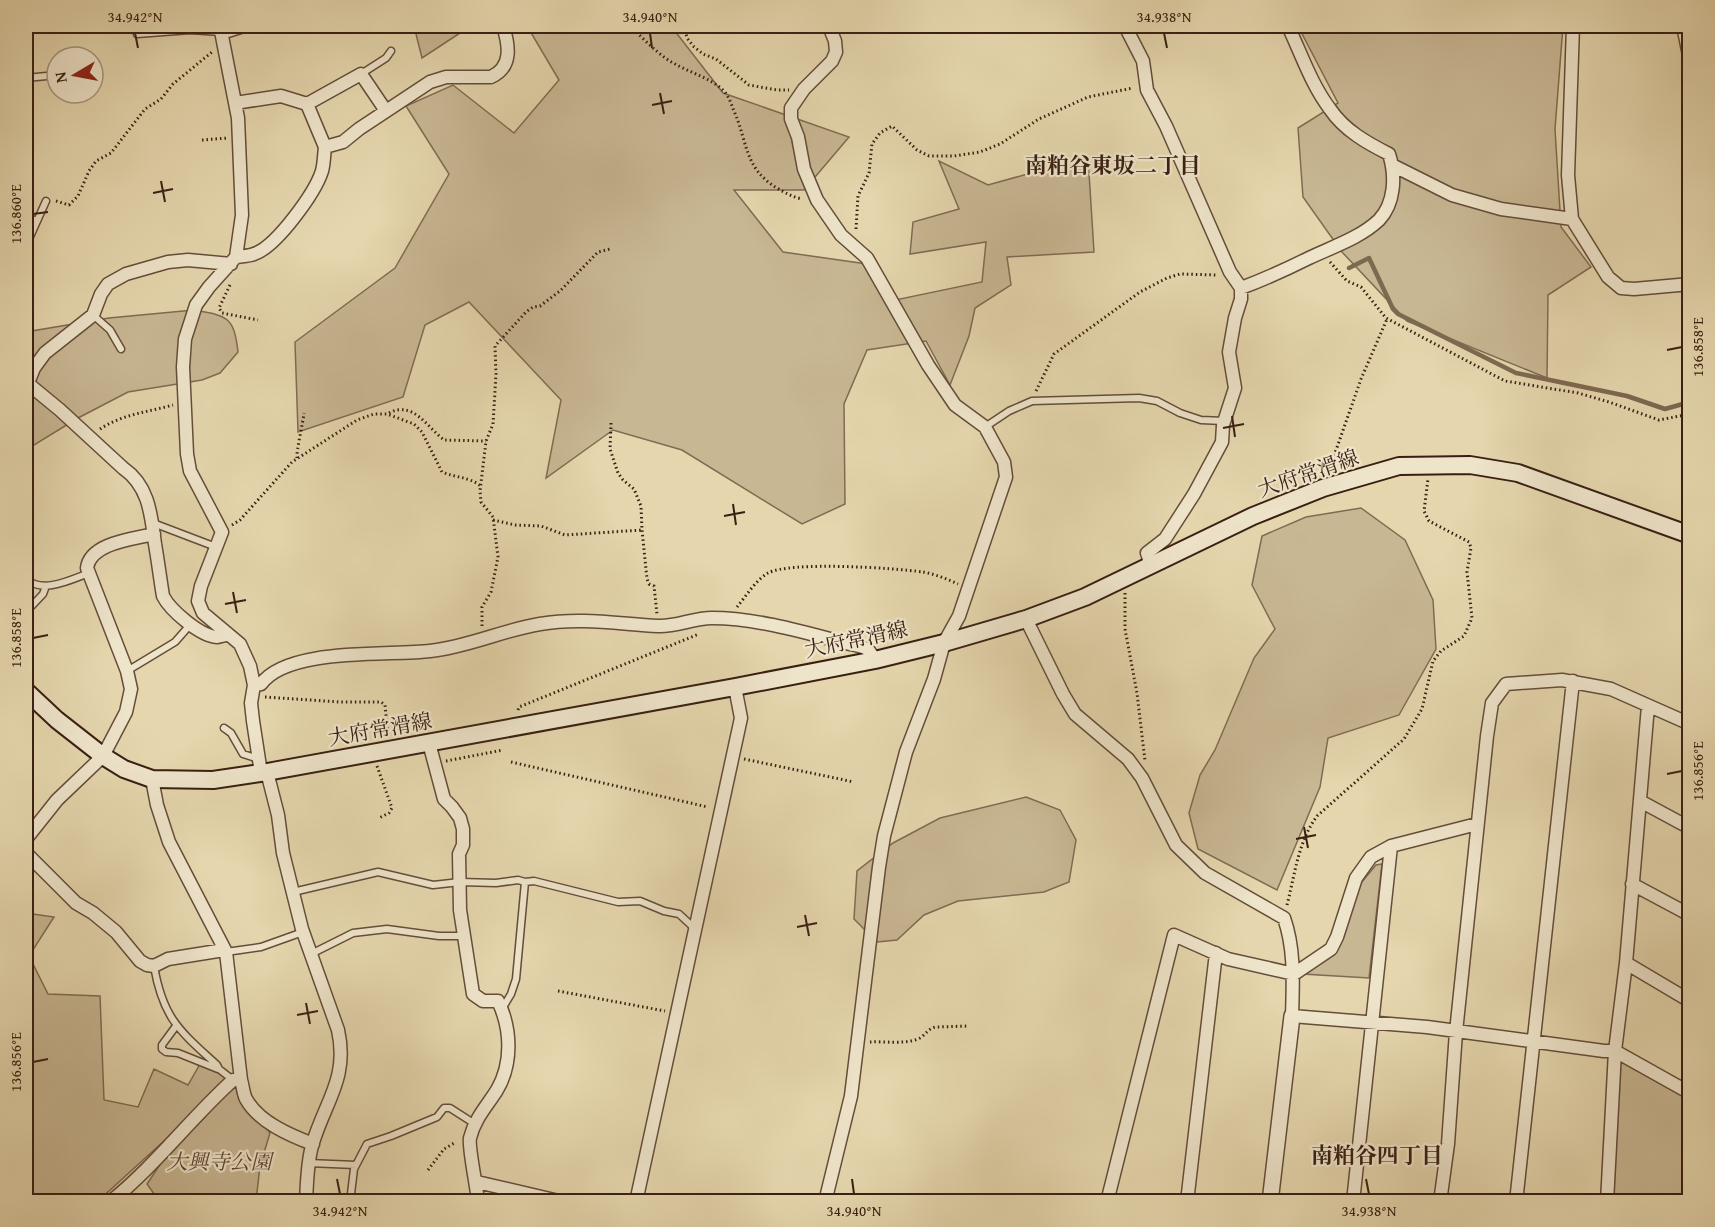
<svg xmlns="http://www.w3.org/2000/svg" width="1715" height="1227" font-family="'Gentium Book Plus','Noto Serif JP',serif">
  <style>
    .green { fill: #c8b793; stroke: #806b53; stroke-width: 1.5 }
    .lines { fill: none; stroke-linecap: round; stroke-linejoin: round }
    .stream { stroke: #7d6850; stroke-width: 4.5 }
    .service-casing { stroke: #644d3a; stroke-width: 9 }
    .minor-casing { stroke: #644d3a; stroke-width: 15 }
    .tertiary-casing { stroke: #644d3a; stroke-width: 18 }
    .secondary-casing { stroke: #391f13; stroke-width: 20 }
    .path { stroke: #391f13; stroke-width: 3; stroke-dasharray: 1.5 3; stroke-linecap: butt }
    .service { stroke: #eee4ca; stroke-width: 6 }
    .minor { stroke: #eee4ca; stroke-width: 12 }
    .tertiary { stroke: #eee4ca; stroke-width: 15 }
    .secondary { stroke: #eee4ca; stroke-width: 16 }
    .ticks { fill: none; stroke: #391f13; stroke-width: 2 }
    .labels { text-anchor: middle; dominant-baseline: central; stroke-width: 4.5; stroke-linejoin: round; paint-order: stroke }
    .street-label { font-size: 21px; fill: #391f13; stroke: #eee4ca }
    .park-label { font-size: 21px; font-style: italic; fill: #5d4533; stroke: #eee4ca }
    .neighbourhood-label { font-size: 22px; font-weight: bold; fill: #391f13; stroke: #eee4ca }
    .neatline { fill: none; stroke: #391f13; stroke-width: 2 }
    .ticks-label { font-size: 15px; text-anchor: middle; fill: #391f13 }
  </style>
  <rect width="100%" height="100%" fill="#e5d6ad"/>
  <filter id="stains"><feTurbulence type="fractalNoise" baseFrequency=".00333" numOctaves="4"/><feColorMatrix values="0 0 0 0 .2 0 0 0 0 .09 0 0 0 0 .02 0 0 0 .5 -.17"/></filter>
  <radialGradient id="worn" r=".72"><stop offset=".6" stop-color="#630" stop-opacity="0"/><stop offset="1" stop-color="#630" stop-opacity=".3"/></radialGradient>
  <!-- green -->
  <path class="green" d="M414 26H460V33L422 58Z
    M527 26H671L723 93 849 137 804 190H734L783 252 867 264 886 302 982 282 986 242 910 254 913 222 959 209 939 161 988 185 1088 157 1094 252 1007 257 1011 285 975 308 969 336 950 385 926 341 867 350 844 404 845 504 802 524 682 450 613 430 546 478 561 400 469 302 425 325 403 397 298 432 295 342 395 268 449 174 406 106 453 85 514 133 559 80Z
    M1298 26H1563L1555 129 1561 227 1591 267 1548 295 1547 378 1407 321 1342 252 1303 197 1298 128 1338 103Z
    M194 310C227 316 234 316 238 352L220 373 202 380 128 392 78 418 26 450V332L109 318Z
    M1361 508 1405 540 1433 600 1436 649 1399 715 1328 738 1320 787 1277 890 1198 849 1189 813 1200 775 1215 750 1254 658 1275 629 1252 585 1262 536 1306 517Z
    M1026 797 1060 810 1076 840 1069 882 1044 892 958 901 924 915 897 940 877 942 854 919 857 871 893 843 940 818Z
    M1382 864 1369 978 1303 974 1336 949 1361 883 1376 865Z
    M26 913 54 917 29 956 48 994 100 996 104 1100 138 1107 154 1069 188 1085 204 1057 232 1083 270 1133 260 1166 256 1201H159L147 1184 163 1160 205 1117 198 1110 98 1201H69L65 1198 60 1201 26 1202Z
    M1615 1051 1689 1093V1201L1604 1202Z"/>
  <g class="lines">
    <!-- stream -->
    <path class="stream" d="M1349 268 1369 258 1393 309 1398 314 1516 373 1627 396 1665 409 1690 402"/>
    <defs>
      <path id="service" d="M137 34 190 30 221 32
        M222 36 254 26
        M361 74 386 58 391 51
        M26 78 57 75
        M26 217 37 221
        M26 252 29 239 46 201
        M93 315 110 330 121 349
        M26 348 33 367
        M985 427 1009 411 1032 401 1139 398 1157 401 1180 413 1201 420 1224 421
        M153 523 216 547
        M26 579C43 594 70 580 89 573
        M26 612 43 594 46 586
        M127 671 175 642 190 625
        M224 728 231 733 243 754 259 759
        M293 892 378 872 433 885 460 882 496 883 518 880 525 882
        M226 952 261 947 303 932
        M311 954 353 933 387 929 439 936H465
        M154 966C163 1019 180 1031 217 1065L219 1069 233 1080
        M502 1009 511 994 516 979 525 882 534 881 618 902 640 901 664 911 679 914 692 926H695
        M176 1026 162 1045V1049L166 1052 178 1053 218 1069
        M308 1163 356 1165
        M350 1202 354 1169 367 1144 391 1136 437 1117 444 1108H450L475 1124"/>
      <path id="minor" d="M220 26 238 118 242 215 236 257 209 287 196 305 185 339 183 367 187 454 190 471 222 532 201 586 198 601 203 613 240 644 250 666 254 685 251 703 253 721 261 773
        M1125 26 1143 61 1147 90 1166 126 1230 272 1241 288V299L1235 318 1229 352 1235 388 1223 425 1222 442 1194 494 1165 539 1147 553 1151 565
        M1573 26 1568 175 1572 219 1608 277 1621 288 1634 289 1690 284
        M1683 26 1690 60
        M235 103 281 96 307 104
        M325 147 307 104 361 74 386 111
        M1392 165 1452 195 1501 209 1572 219
        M236 257C242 256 249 256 254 254 276 247 315 193 322 171 324 164 324 155 325 147L343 142 359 129 430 82 446 77H491C513 67 509 45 503 26
        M1241 288C1265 279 1287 269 1309 258 1332 247 1360 238 1379 220 1395 203 1396 176 1389 154 1367 143 1344 130 1330 109 1311 84 1301 53 1288 26
        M26 382 60 410 123 468C149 486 151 514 155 544 158 561 160 578 163 596 170 610 200 636 217 637 220 637 223 635 227 635
        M28 383 34 368 45 353 93 315 101 294 108 284 126 274 168 262 188 260 231 264
        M1026 619 1063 694 1075 714 1128 759 1142 778 1176 845 1205 873 1284 918C1295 949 1293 983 1292 1016L1427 1027 1604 1051H1615L1690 1093
        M254 685 261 684C288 647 388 656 430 651 468 647 503 630 540 624 580 617 619 624 658 626 676 627 693 618 712 618 754 618 800 631 841 642 848 644 861 645 867 649 870 651 873 657 875 660
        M429 743 444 799 452 807 460 818 463 829V845L459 854 460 910 473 994 483 1001H498C511 1028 513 1063 497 1090 487 1106 475 1118 470 1138 468 1147 477 1187 478 1202
        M267 772 278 815 283 853 302 929 338 1030C349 1079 324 1103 312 1146 307 1164 307 1183 306 1202
        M152 779 157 805 169 842 226 952 241 1080C243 1086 243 1093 246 1099 259 1122 289 1135 313 1144
        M1640 801 1690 828
        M26 839 57 800 103 756 126 712 131 689 127 671 87 568C90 543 133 539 154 534
        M26 853 76 903 93 913 116 932 140 961 147 965 154 966 168 959 224 950
        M1632 884 1690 915
        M1626 963 1690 1001
        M477 1182 563 1202
        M110 1202C155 1166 190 1119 233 1080H241
        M636 1202 741 718 735 687
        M825 1202 851 1096 879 867 884 836 906 752 934 679 944 643 959 616 1006 477 1004 462 985 427 955 405 928 365 867 258 841 235 817 200 804 169 798 137 791 119V108L804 89 832 61 836 52 835 41 829 26
        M1107 1202 1174 935 1228 959 1294 974 1331 949 1337 937 1356 878 1371 857 1391 846 1477 824
        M1187 1202 1216 953
        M1353 1202 1391 846
        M1440 1202 1448 1144 1456 1032 1487 736 1492 703 1506 684 1562 680 1611 689 1690 724
        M1516 1202 1573 681
        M1607 1202 1615 1051 1626 963 1648 706"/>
      <path id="tertiary" d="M1270 1202 1292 1016"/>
      <path id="secondary" d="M26 691 57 720 103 756 124 769 152 779 213 780 267 772 735 687 875 660 944 643 1026 619 1085 597 1253 516 1323 488 1399 466 1470 465 1518 473 1690 535"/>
    </defs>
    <!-- service casing -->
    <use href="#service" class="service-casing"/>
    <!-- minor casing -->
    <use href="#minor" class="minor-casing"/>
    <!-- tertiary casing -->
    <use href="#tertiary" class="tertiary-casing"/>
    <!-- secondary casing -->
    <use href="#secondary" class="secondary-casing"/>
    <!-- path -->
    <path class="path" d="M630 26C644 39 658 55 675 64 691 73 710 78 723 90 729 96 731 104 734 111 748 143 744 168 777 188 785 193 793 197 802 199
      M684 26 687 38 693 46 703 54 716 59 749 85 777 90H789
      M202 140 228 138
      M56 201 69 205 78 196 89 171 96 161 111 153 145 109 161 99 173 84 212 52
      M26 202 35 201
      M856 229 858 196 869 173 872 144 880 133 892 126 917 150 929 156H954L980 152 1000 144 1039 119 1088 97 1133 88
      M1330 262 1347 281 1361 287 1386 318 1505 381 1578 393 1609 402 1659 420 1690 414
      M230 285 219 308 222 313 258 320
      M1036 391 1054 354 1140 292 1167 278 1180 274 1216 275
      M389 413C413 400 428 428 444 440L486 441
      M611 423 610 449 618 473 623 480 634 489 641 506 642 530 647 579 649 584 654 586 657 614
      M100 429C123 414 148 412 173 405
      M1334 456 1361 379 1387 319
      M297 458C296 452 303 423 304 413
      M493 520 515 525 541 526 565 535 642 530
      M232 525 240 520 292 462 357 420 374 414H387L414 424 422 432 442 472C456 478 467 476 481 486
      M1125 593V629L1137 693 1145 761
      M737 607C746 596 756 580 768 573 790 561 895 568 923 572 935 574 947 579 958 584
      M482 626V607L491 592 498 557 493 517 481 502 480 491 486 441 493 424 496 374 495 346 526 312 533 307 540 306 560 291 598 252 610 249
      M265 697 340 702H381L385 705 388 734
      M518 710 519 707 699 634
      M744 759 854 782
      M446 761 503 750
      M511 762 708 807
      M377 766 392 808 389 813 379 818
      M1287 905C1295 874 1298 842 1317 816L1404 739 1422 709 1433 661 1441 651 1464 636 1472 618 1467 572 1471 548 1469 542 1429 521 1424 511 1428 479
      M558 991 665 1011
      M870 1042C885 1041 906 1045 920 1038 926 1034 929 1028 936 1027L969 1026
      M428 1170 444 1149 456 1142
      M451 1201 459 1199 465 1193"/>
    <!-- service -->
    <use href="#service" class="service"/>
    <!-- minor -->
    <use href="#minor" class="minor"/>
    <!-- tertiary -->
    <use href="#tertiary" class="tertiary"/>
    <!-- secondary -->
    <use href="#secondary" class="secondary"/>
  </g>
  <!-- ticks -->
  <path class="ticks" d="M135 33 138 48M650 33 652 48M1164 33 1167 48M660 93 664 114M652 105 672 101M161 181 165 202M153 193 173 189M33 214 48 212M1667 350 1682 347M1232 416 1235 437M1223 428 1244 424M733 504 736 525M724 516 745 512M233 592 237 613M225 604 246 600M33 638 48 635M1667 774 1682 771M1304 827 1308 848M1296 839 1316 835M805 915 809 936M797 927 817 923M306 1003 310 1024M297 1015 318 1011M33 1062 48 1059M337 1179 340 1194M852 1179 854 1194M1366 1179 1369 1194"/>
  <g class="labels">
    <!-- street labels -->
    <g class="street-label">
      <text transform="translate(1308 473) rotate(-19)">大府常滑線</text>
      <text transform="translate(856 639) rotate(-12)">大府常滑線</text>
      <text transform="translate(380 729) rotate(-10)">大府常滑線</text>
    </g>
    <!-- park labels -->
    <g class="park-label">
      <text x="219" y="1161">大興寺公園</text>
    </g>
    <!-- neighbourhood labels -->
    <g class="neighbourhood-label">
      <text x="1113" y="165">南粕谷東坂二丁目</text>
      <text x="1377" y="1155">南粕谷四丁目</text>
    </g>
  </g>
  <!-- margin -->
  <rect width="1715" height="1227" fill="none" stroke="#e5d6ad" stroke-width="66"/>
  <!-- north arrow -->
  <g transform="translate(75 75) rotate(260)"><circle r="28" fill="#eee4ca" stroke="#a69581" stroke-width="1.5"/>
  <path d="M0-4.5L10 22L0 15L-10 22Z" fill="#8f2418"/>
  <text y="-9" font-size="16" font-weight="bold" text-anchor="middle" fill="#391f13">N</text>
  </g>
  <rect x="33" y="33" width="1649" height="1161" class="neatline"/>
  <g class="ticks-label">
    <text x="135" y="22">34.942°N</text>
    <text x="650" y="22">34.940°N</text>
    <text x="1164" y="22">34.938°N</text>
    <text transform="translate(16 214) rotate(-90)" y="5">136.860°E</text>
    <text transform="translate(1698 347) rotate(-90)" y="5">136.858°E</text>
    <text transform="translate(16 638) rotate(-90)" y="5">136.858°E</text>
    <text transform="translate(1698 771) rotate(-90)" y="5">136.856°E</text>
    <text transform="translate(16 1062) rotate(-90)" y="5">136.856°E</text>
    <text x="340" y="1216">34.942°N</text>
    <text x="854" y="1216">34.940°N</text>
    <text x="1369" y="1216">34.938°N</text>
  </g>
  <rect width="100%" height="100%" filter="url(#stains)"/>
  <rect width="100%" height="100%" fill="url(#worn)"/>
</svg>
